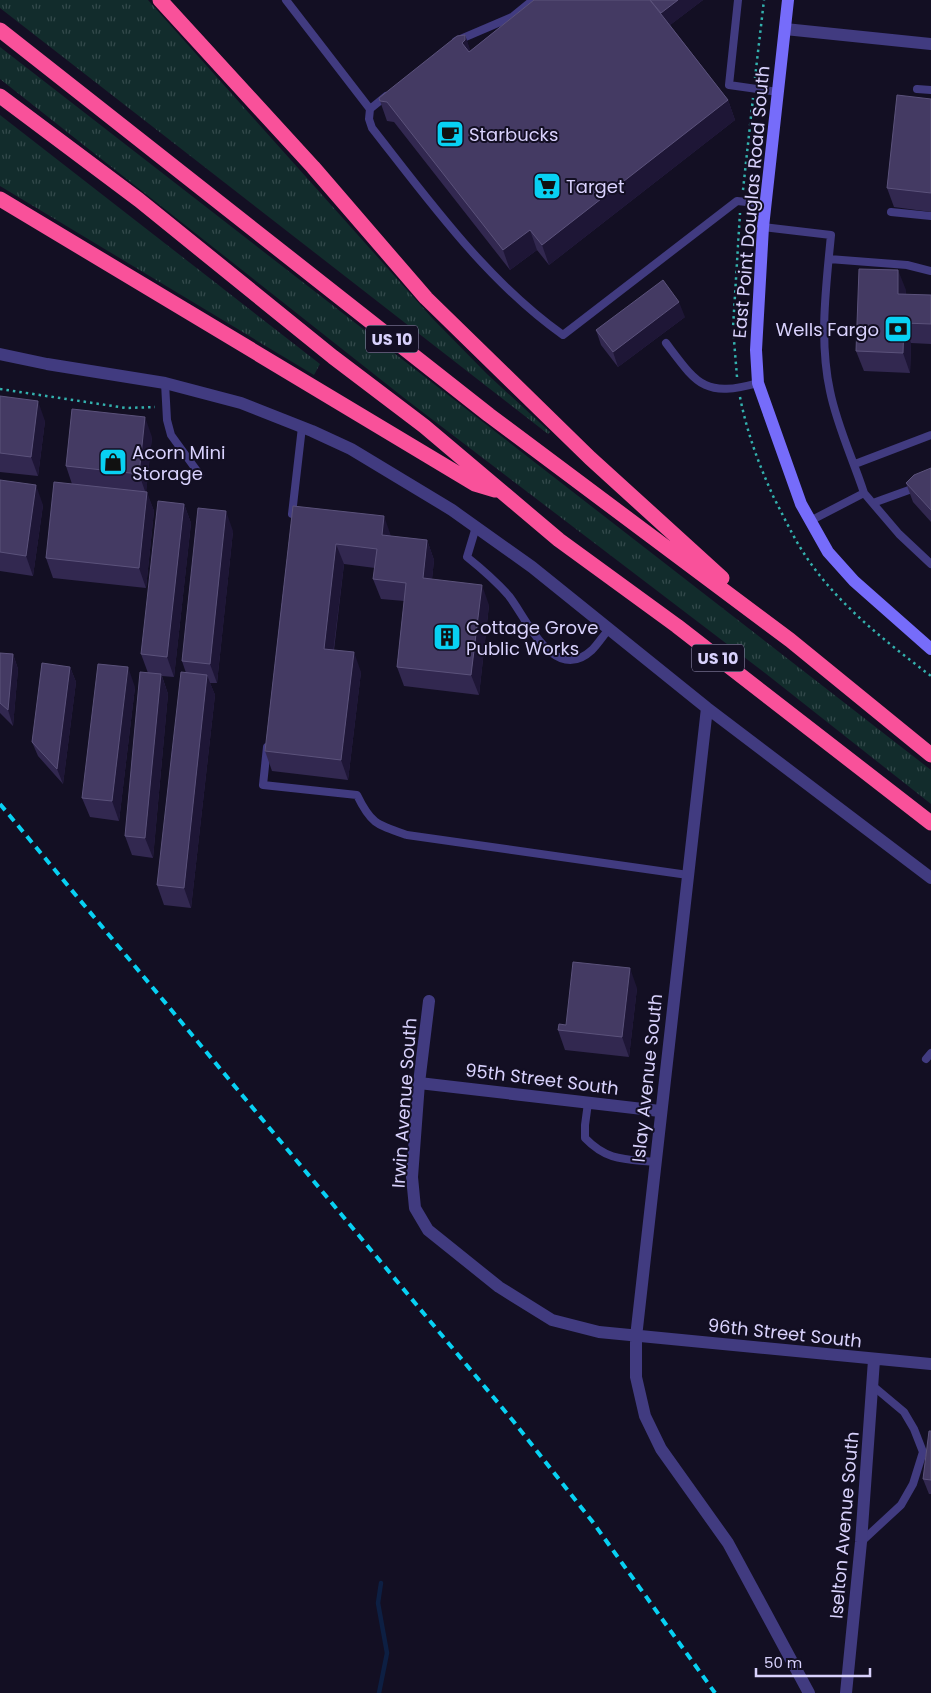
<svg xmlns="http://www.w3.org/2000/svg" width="931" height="1693" font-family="Poppins,sans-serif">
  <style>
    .grass { fill: url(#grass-tufts) }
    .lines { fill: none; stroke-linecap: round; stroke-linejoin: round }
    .stream { stroke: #0d1f43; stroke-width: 4.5 }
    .path { stroke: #33b1ae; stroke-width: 2.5; stroke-dasharray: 2.5 4; stroke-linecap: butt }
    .lane { stroke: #413b80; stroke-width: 8 }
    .street { stroke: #413b80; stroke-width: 12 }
    .secondary { stroke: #766cfa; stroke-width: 12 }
    .highway { stroke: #f9519a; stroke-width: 15 }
    .rail { stroke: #08d1f3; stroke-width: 4; stroke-dasharray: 8 6; stroke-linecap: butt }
    .wall { fill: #322850 }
    .shaded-wall { fill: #1e1636 }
    .building { fill: #443a63; stroke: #5b527b }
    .labels { text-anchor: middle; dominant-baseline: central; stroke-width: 4; stroke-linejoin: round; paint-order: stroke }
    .shield { fill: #130f23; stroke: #9e98bc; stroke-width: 1 }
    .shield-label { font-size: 16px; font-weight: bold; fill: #d9d2fd }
    .poi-label { font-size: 18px; fill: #d9d2fd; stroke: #130f23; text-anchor: start }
    .street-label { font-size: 18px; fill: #d9d2fd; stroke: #130f23 }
  </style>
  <defs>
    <pattern id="grass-tufts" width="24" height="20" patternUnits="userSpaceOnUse" patternTransform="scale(1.25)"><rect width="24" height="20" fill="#122c2c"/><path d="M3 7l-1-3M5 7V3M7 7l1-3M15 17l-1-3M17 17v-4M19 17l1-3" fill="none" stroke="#344a4c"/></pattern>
  </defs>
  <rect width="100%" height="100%" fill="#130f23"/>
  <!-- grass -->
  <path class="grass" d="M0 0H148L433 319 487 374 550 432 548 434 0 8Z
    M0 47 931 770V804L765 673 408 401 0 79Z
    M0 115 320 364 314 375 0 186Z"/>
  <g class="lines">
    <!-- stream -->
    <path class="stream" d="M379 1693 387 1653 378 1603 381 1583"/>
    <!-- path -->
    <path class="path" d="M755 78 764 0
      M743 190 753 98
      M737 377 733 328 740 213
      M0 389 126 408 155 407
      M740 397C747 433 759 465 774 498 784 517 793 537 805 555 837 604 885 641 931 676"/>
    <!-- lane -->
    <path class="lane" d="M286 0 370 109 386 96
      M738 0 729 85 778 92
      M456 41 512 17 533 0
      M917 89 931 90
      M370 109 369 119 372 128C430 202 486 280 563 335L737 201 766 204
      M891 212 931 216
      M763 227 831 235C826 287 819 340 830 391 837 426 853 459 864 493L810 521
      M829 259 907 265 931 271
      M666 343C697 384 704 398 758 383
      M165 383 167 420 171 435 200 475
      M855 464 931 435
      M864 493 899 534 931 564
      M873 503 931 482
      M292 514 302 427
      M476 527 467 557C482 569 496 581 509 596 527 619 554 685 592 650 598 644 603 636 609 629
      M267 747 263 785 357 795C371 824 377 825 407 835L688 875
      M926 1059 931 1053
      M588 1103 585 1125V1138C607 1161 625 1159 655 1162
      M861 1542 901 1505 913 1484 923 1452 914 1429 904 1412 873 1386"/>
    <!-- street -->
    <path class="street" d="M785 29 931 44
      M0 354 47 364 165 383 241 403 312 431 351 449 452 510 532 567 707 708 931 878
      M707 708 636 1337V1377L645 1416 661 1449 728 1543 809 1693
      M429 1001 419 1083 412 1177 415 1208 428 1230 499 1287 552 1320 599 1332 931 1364
      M419 1083 660 1111
      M846 1693 861 1542 874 1360"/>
    <!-- secondary -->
    <path class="secondary" d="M788 0 763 227 756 350 758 383 801 504 828 552 854 581 931 649"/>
    <!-- highway -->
    <path class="highway" d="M160 0 313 167 426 298 590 458 722 578
      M0 30 489 415 790 640 931 755
      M0 96 139 200 333 357 424 426 559 540 677 626 931 823
      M0 199 475 484 495 490"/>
    <!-- rail -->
    <path class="rail" d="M0 804 514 1422 592 1521 715 1693"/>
  </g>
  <!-- wall -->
  <path class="wall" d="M534 0H703L670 25 728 100 735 120 549 265 537 250 510 270 394 122 387 121 380 101 465 35 470 51Z
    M931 99V212L894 207 887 188Z
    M906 290V295H931V344L911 343 910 373 864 371 856 351Z
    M685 317 618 367 601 345 596 330Z
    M0 396 45 421 38 476 0 472Z
    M152 437 146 491 154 511 146 588 53 578 46 558 72 484 66 466Z
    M931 468V522L913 502 906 483Z
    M0 480 43 505 33 576 0 571Z
    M184 504 191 523 174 677 162 676 168 694 153 858 132 855 125 836 148 673 141 654Z
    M293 506 391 536 427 540 434 560 432 579 489 605 479 695 404 686 397 667 404 601 381 599 373 579 375 568 344 564 334 650 361 672 348 780 272 771 265 751Z
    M233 531 217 683H210L215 695 191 908 164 905 157 885 186 673 182 661Z
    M0 653 13 654 18 669 13 726 0 713Z
    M70 667 76 682 63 784 38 756 32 742Z
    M135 687 119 821 90 817 82 798Z
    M637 988 629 1057 565 1050 558 1030Z
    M931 1431V1494H929L923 1479Z"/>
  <!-- shaded-wall -->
  <path class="shaded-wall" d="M678 0H703L665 29 659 14Z
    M465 35 472 55 462 43Z
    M728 100 735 120 549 265 542 245Z
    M530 230 537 250 510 270 503 250Z
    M898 270 906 290 905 314 898 294Z
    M679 302 685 317 618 367 613 352Z
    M904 323 911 343 910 373 903 353Z
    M38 401 45 421 38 476 31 457Z
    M145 417 152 437 146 494 139 474Z
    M36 485 43 505 33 576 26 556Z
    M147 492 154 511 146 588 139 568Z
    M184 504 191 523 174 677 167 657Z
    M226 511 233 531 217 683 210 664Z
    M384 516 391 536 389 555 382 535Z
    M427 540 434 560 430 598 423 578Z
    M336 544 344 564 331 669 324 649Z
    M482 585 489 605 479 695 471 675Z
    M354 652 361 672 348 780 341 760Z
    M13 654 18 669 13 726 8 710Z
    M70 667 76 682 63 784 57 769Z
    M128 667 135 687 119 821 112 801Z
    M161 674 168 694 153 858 145 838Z
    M207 675 215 695 191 908 184 888Z
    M630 968 637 988 629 1057 622 1037Z"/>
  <!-- building -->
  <path class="building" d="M534 0H650L728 100 542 245 530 230 503 250 387 102 380 101 379 98 457 36 465 35V40L462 43 469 52Z
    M650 0H678L661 13Z
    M897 95 931 99V193L887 188Z
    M859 269 898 270V294L931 295V324L904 323 903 353 856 351Z
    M663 280 679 302 613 352 596 330Z
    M0 396 38 401 31 457 0 453Z
    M72 409 145 417 139 474 66 466Z
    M931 468V510L906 483 914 475Z
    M0 480 36 485 26 556 0 552Z
    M54 482 147 492 139 568 46 558Z
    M158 501 184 504 167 657 141 654Z
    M293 506 384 516 382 535 427 540 423 578 482 585 471 675 397 667 406 583 373 579 377 549 336 544 324 649 354 652 341 760 265 751Z
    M198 508 226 511 210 664 182 661Z
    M0 653 13 654 8 710 0 703Z
    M42 663 70 667 57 769 32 742Z
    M98 664 128 667 112 801 82 798Z
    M140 672 161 674 145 838 125 836Z
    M181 672 207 675 184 888 157 885Z
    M573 962 630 968 622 1037 558 1030 559 1024 566 1025Z
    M929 1431H931V1480L923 1479Z"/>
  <!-- icons -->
  <defs>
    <symbol id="cafe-square" viewBox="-11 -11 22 22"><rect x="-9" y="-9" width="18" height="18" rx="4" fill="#08d1f3" stroke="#130f23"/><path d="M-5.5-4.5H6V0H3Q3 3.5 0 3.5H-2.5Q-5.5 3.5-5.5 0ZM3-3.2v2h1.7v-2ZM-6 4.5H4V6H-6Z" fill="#111"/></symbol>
    <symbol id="supermarket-square" viewBox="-11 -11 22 22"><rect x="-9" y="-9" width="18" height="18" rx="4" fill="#08d1f3" stroke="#130f23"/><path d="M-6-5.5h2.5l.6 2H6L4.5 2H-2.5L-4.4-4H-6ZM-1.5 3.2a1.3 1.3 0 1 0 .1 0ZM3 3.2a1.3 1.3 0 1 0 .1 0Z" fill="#111"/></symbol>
    <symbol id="bank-square" viewBox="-11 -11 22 22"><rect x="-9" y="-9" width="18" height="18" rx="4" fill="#08d1f3" stroke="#130f23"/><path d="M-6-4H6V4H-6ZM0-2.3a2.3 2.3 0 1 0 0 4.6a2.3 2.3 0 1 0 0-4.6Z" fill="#111"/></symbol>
    <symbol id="shop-square" viewBox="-11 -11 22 22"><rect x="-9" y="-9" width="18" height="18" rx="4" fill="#08d1f3" stroke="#130f23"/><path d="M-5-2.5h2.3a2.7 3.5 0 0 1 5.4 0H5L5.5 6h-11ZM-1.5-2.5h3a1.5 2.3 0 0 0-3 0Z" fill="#111"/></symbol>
    <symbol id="building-square" viewBox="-11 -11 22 22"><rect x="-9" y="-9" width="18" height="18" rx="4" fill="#08d1f3" stroke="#130f23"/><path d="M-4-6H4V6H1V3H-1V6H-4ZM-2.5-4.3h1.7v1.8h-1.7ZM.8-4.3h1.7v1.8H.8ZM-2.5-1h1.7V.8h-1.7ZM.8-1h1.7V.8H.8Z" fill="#111"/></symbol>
  </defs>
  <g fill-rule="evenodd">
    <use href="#cafe-square" x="434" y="118" width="32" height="32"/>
    <use href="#supermarket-square" x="531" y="170" width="32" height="32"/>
    <use href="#bank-square" x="882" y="313" width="32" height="32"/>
    <use href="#shop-square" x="97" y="446" width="32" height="32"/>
    <use href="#building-square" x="431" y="621" width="32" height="32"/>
  </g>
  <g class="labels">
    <!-- shield labels -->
    <g class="shield">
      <rect x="366" y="325.5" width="52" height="27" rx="4"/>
      <rect x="692" y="644.5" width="52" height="27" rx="4"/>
    </g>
    <g class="shield-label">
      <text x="392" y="339">US 10</text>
      <text x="718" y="658">US 10</text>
    </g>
    <!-- poi labels -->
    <g class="poi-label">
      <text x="469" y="134">Starbucks</text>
      <text x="566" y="186">Target</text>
      <text x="879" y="329" text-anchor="end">Wells Fargo</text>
      <text x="132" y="452">Acorn Mini<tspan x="132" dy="21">Storage</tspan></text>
      <text x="466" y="627">Cottage Grove<tspan x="466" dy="21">Public Works</tspan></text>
    </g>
    <!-- street labels -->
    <g class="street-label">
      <text transform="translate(751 202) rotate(-85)">East Point Douglas Road South</text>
      <text transform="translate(647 1078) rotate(-84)">Islay Avenue South</text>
      <text transform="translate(542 1079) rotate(7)">95th Street South</text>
      <text transform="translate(404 1103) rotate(-86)">Irwin Avenue South</text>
      <text transform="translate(785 1333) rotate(6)">96th Street South</text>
      <text transform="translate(844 1525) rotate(-85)">Iselton Avenue South</text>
    </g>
  </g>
  <!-- scale -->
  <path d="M756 1668v8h114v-8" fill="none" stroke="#d9d2fd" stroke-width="2.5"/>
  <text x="764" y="1668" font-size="15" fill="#d9d2fd" stroke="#130f23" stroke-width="4" paint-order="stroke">50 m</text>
</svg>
